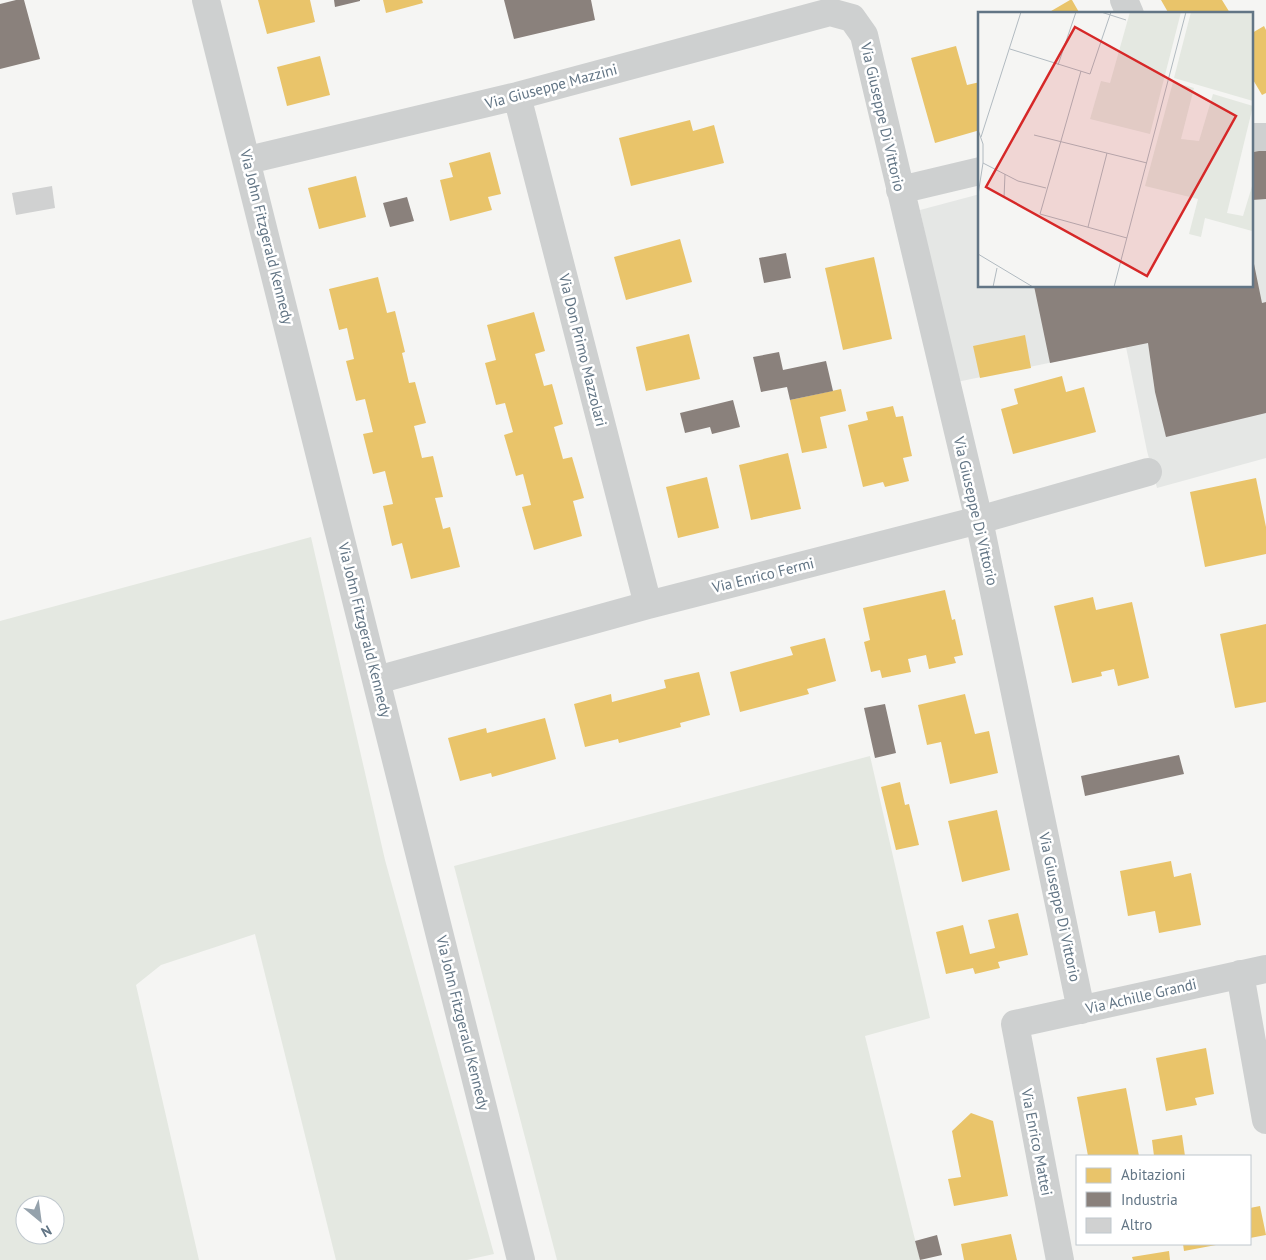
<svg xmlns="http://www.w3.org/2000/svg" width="1266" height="1260" font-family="'PT Sans',sans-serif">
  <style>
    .built { fill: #e5e7e5 }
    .green { fill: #e4e8e1; fill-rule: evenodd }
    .homes { fill: #e9c46a }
    .industry { fill: #8a817c }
    .building { fill: #d0d1d1 }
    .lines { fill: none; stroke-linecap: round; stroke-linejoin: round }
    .minor { stroke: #ced0d0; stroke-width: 28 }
    .labels { text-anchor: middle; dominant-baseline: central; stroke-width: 5; stroke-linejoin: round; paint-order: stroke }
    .street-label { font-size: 15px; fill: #627585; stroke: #fff }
    .inset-road { fill: none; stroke: #b1bac0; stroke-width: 1 }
    .view { fill: #d62828; fill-opacity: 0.15; stroke: #d62828; stroke-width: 2.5 }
    .inset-edge { fill: none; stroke: #627585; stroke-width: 2.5 }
  </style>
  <rect width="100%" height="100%" fill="#f5f5f3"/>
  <!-- built -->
  <path class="built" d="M1266 150V458L1157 488 1147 451 1126 347 957 382 920 210 980 194V286H1252V152Z"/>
  <!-- green -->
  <path class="green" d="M311 537 385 860 494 1254 467 1260H336L255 934 161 965 136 985 199 1260H0V621ZM25 1205H55V1235H25Z
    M870 756 930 1018 865 1036 920 1260H557L454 866Z"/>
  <!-- homes -->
  <path class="homes" d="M258 0H310L315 22 267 34Z
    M383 0H422L423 3 386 13Z
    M1070 0H1072L1080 14H1046Z
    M1161 0H1222L1230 13 1179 14 1177 11 1169 14Z
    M1264 26 1266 30V93L1262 95 1252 78V33Z
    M956 46 967 85 980 82V130L935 143 911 58Z
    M320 56 330 95 287 106 277 67Z
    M690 120 693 131 714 125 724 163 631 186 619 138Z
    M490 152 501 194 488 197 492 210 450 221 440 180 453 177 449 163Z
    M356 176 366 217 319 229 308 188Z
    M680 239 692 282 626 300 614 257Z
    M874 257 892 339 843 350 825 268Z
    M378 277 387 313 395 311 405 352 402 353 409 383 415 382 426 423 414 426 422 458 433 456 443 497 435 498 443 529 450 527 460 567 411 579 402 543 392 546 383 506 393 504 385 471 373 474 363 434 373 432 365 399 356 401 346 361 354 359 347 328 339 330 329 289Z
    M534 312 545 351 535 354 544 386 552 384 563 424 554 427 563 459 572 457 584 498 573 501 582 536 534 550 522 507 531 505 523 474 516 476 504 435 513 432 505 403 496 405 485 363 496 360 487 325Z
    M689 334 700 379 646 391 636 347Z
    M1025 335 1031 368 980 378 973 346Z
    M1062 376 1066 392 1084 387 1096 432 1013 454 1001 409 1018 404 1014 389Z
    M841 389 846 411 820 417 827 448 802 453 790 400Z
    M893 406 896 417 903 416 912 456 903 458 909 481 885 487 883 482 863 487 848 425 868 420 866 412Z
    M788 453 801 509 751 520 739 465Z
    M707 477 719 528 678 538 666 487Z
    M1256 478 1266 527V554L1205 567 1190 492Z
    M945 590 952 620 955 619 963 655 954 657 956 663 929 669 926 655 908 659 911 672 882 678 880 670 871 672 864 642 870 640 863 608Z
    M1093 597 1096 610 1132 602 1149 678 1118 686 1114 669 1101 672 1102 676 1072 683 1054 606Z
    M1266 624V702L1235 708 1220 634Z
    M825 638 836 681 807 689 809 694 740 712 730 672 793 655 790 647Z
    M699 672 710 715 680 723 681 727 619 743 618 739 585 747 574 704 611 694 612 702 666 688 664 680Z
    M965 694 975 734 989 731 998 773 950 784 941 742 927 745 918 705Z
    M545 718 556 759 492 777 491 773 460 781 448 738 486 728 487 733Z
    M900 782 905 805 909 804 919 845 896 850 881 787Z
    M997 810 1010 870 962 882 948 821Z
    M1171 861 1174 877 1191 873 1201 925 1159 933 1155 911 1128 916 1120 871Z
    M1018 913 1028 955 998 962 1000 968 975 974 973 968 946 974 936 932 963 925 970 954 995 948 988 920Z
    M1206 1048 1214 1094 1195 1098 1197 1105 1166 1111 1156 1058Z
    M1126 1088 1139 1156H1088L1077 1097Z
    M971 1113 993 1121 1008 1196 954 1206 948 1179 961 1177 952 1131Z
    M1182 1135 1185 1156H1154L1152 1140Z
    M1260 1206 1266 1235 1250 1238V1208Z
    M1011 1234 1017 1260H964L961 1244Z
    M1183 1244H1216V1245L1184 1251Z
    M1169 1251 1170 1260H1133L1132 1257Z"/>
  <!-- industry -->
  <path class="industry" d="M16 0H24L40 59 0 69V4Z
    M334 0H360V1L335 7Z
    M504 0H591L595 20 514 39Z
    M1266 150V199L1252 200V152Z
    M407 197 414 221 390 227 383 203Z
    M786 253 791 278 764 283 759 258Z
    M1253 259 1262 303 1266 302V413L1166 437 1155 392 1148 343 1050 363 1034 286H1252Z
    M779 352 783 370 826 361 833 391 790 400 787 387 761 392 753 357Z
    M733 400 740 427 712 434 710 427 685 433 680 413Z
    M885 704 896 753 875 758 864 708Z
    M1179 755 1184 774 1085 796 1081 776Z
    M937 1235 942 1255 920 1260 915 1241Z"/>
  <!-- building -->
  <path class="building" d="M52 186 55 208 16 215 12 193Z"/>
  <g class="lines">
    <!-- minor -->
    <path class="minor" d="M206 0 521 1260
      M1124 0 1130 14
      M517 96 648 605
      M1252 137H1266
      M248 160 517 96 830 12 852 18 864 35 979 520 1081 1010
      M900 190 980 171
      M377 680 648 605 979 520 1148 472
      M1240 974 1266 1120
      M1060 1260 1015 1024 1266 969"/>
  </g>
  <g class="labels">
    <!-- street labels -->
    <g class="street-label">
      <text transform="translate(551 86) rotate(-15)">Via Giuseppe Mazzini</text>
      <text transform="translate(883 117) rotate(77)">Via Giuseppe Di Vittorio</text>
      <text transform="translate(267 237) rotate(76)">Via John Fitzgerald Kennedy</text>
      <text transform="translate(583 350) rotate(76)">Via Don Primo Mazzolari</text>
      <text transform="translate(976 511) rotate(77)">Via Giuseppe Di Vittorio</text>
      <text transform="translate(763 575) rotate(-14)">Via Enrico Fermi</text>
      <text transform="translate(365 630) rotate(76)">Via John Fitzgerald Kennedy</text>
      <text transform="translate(1060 907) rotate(78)">Via Giuseppe Di Vittorio</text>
      <text transform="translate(1141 996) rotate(-13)">Via Achille Grandi</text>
      <text transform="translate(463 1023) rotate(76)">Via John Fitzgerald Kennedy</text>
      <text transform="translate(1037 1142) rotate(79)">Via Enrico Mattei</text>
    </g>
  </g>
  <!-- overview -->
  <g transform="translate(978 12)">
    <rect width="275" height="275" fill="#f5f5f3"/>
    <path d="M152 0H203L172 122 112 107 123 69 132 71ZM213 0H275V89L196 66ZM195 70 216 76 203 127 221 129 235 82 275 94 249 201 265 204 275 171 274 219 227 206 223 225 211 222 220 187 167 174Z" fill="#e4e8e1"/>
    <path class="inset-road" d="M123 0 148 8M32 37 112 62 133 0M80 53 98 0M103 59 62 202 149 226M0 118 5 132V151L0 183M56 123 169 151M3 125 43 0M5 151 40 169 68 176M26 186 27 162M110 215 129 141M0 242 55 275M15 275 19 256M136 275 208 0"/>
    <path class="view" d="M97 15 258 104 169 264 8 175Z"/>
    <rect width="275" height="275" class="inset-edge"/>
  </g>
  <!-- legend -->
  <rect x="1076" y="1155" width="175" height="90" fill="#ffffff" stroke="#c0c8ce"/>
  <rect x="1086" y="1168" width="25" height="15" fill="#e9c46a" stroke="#c0c8ce"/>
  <text x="1121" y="1180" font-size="15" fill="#627585">Abitazioni</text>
  <rect x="1086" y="1192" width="25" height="15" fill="#8a817c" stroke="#c0c8ce"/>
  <text x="1121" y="1205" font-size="15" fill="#627585">Industria</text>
  <rect x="1086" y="1218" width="25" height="15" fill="#d0d1d1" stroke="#c0c8ce"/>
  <text x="1121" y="1230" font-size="15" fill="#627585">Altro</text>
  <!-- north arrow -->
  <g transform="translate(40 1220) rotate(151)"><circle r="24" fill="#ffffff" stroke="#c0c8ce"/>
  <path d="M0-4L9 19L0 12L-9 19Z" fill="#95a2ac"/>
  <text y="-8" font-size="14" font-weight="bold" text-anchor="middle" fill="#627585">N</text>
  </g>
</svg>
